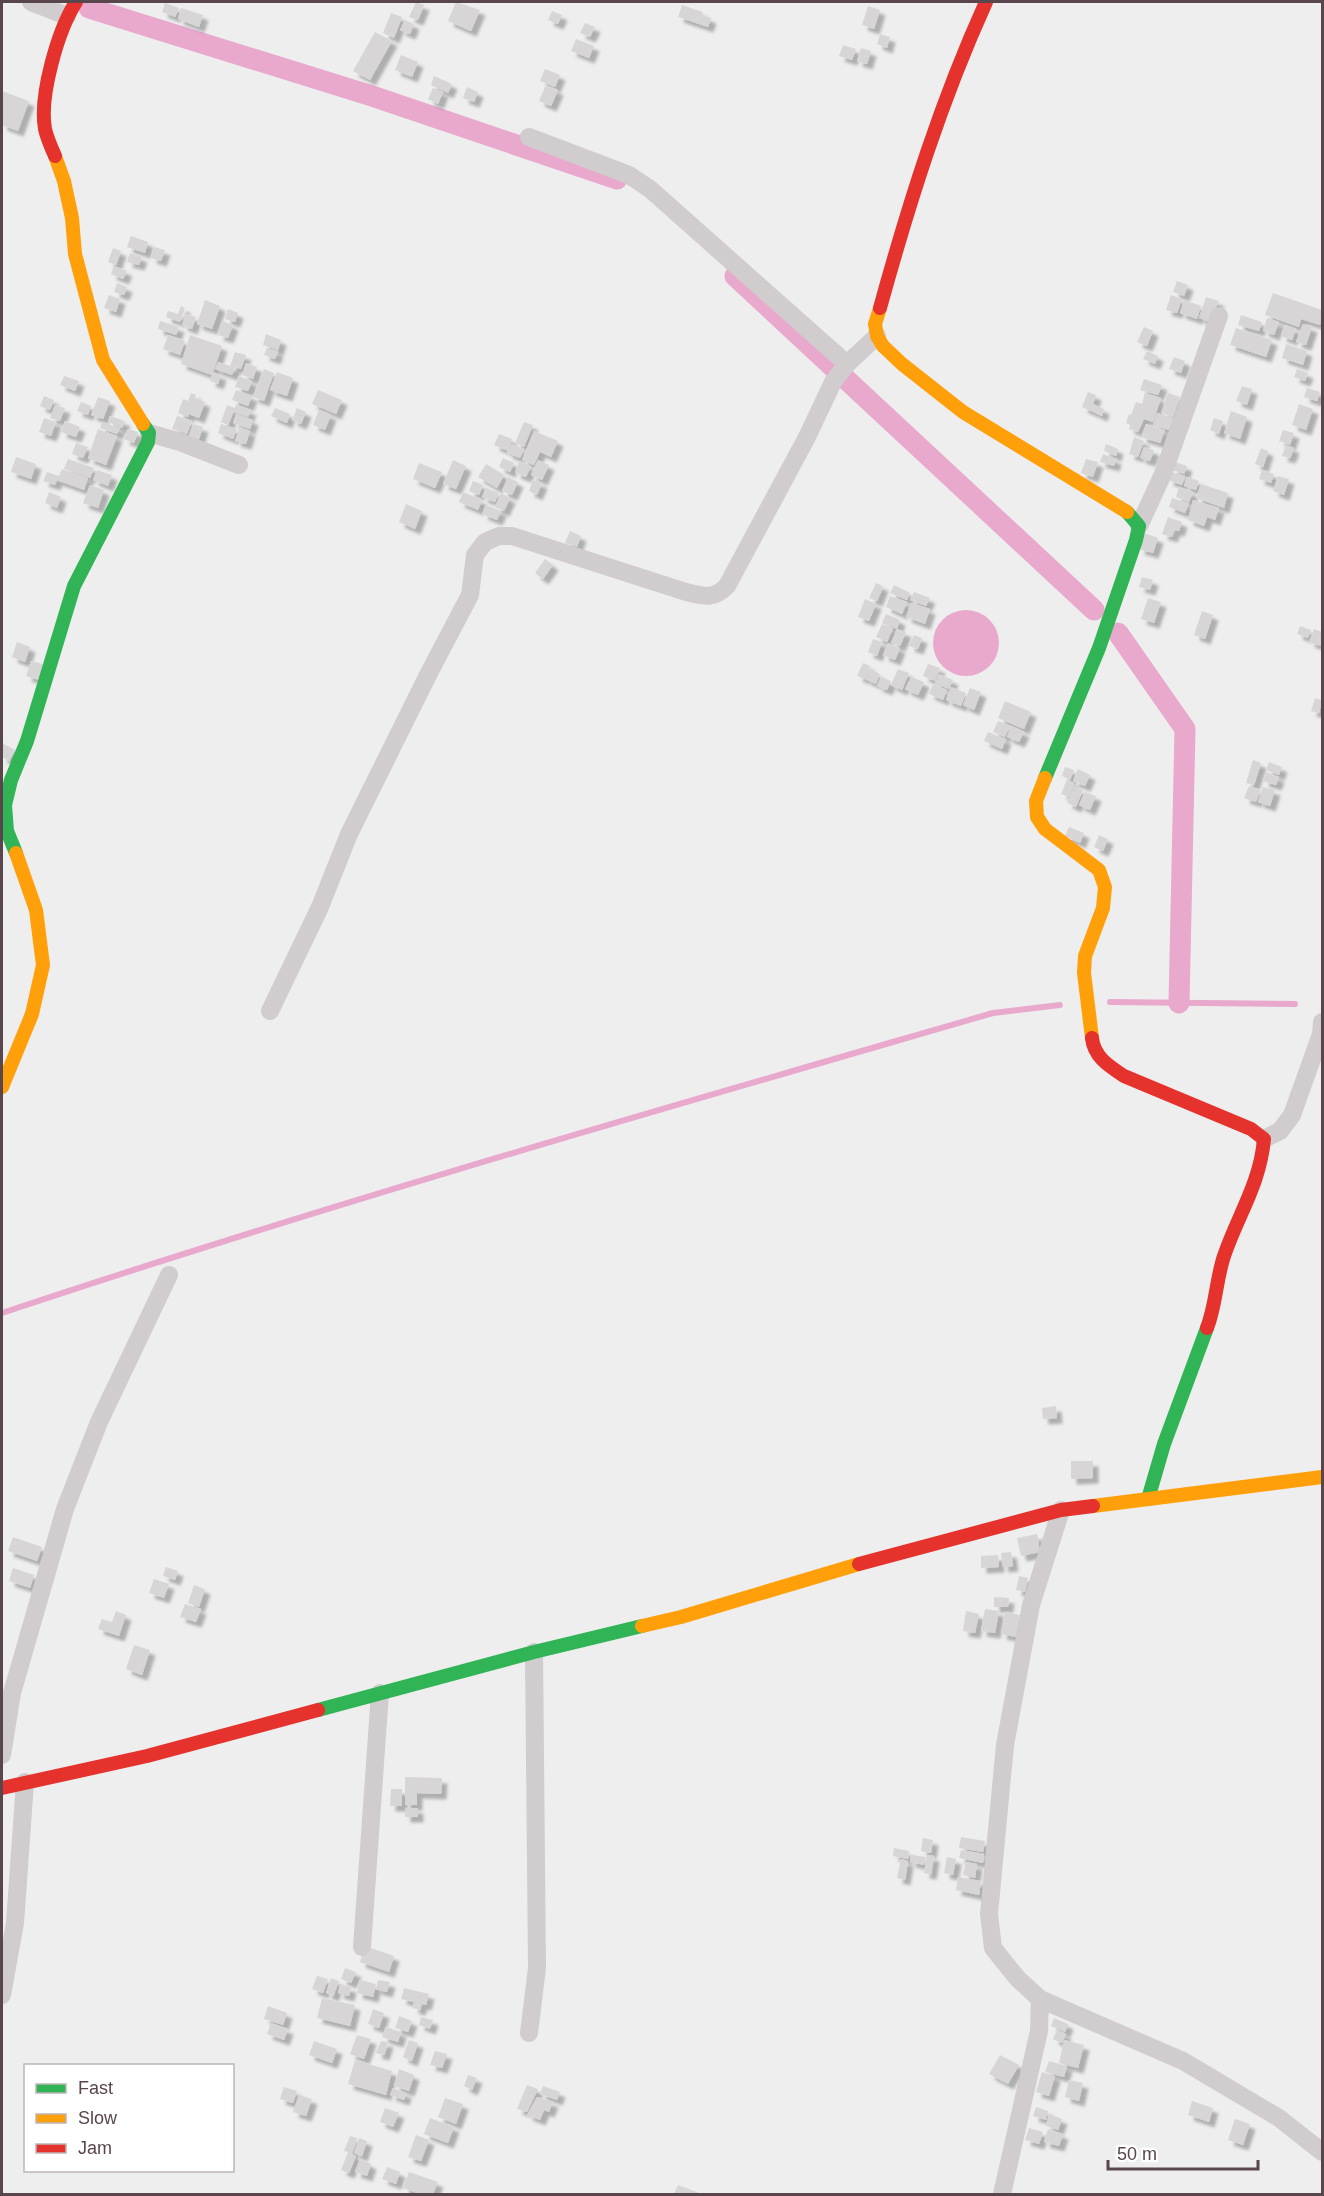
<svg xmlns="http://www.w3.org/2000/svg" width="1324" height="2196" font-family="Helvetica,sans-serif">
  <style>
    .water { fill: #e8a9cd }
    .lines { fill: none; stroke-linecap: round; stroke-linejoin: round }
    .stream { stroke: #e8a9cd; stroke-width: 6 }
    .canal { stroke: #e8a9cd; stroke-width: 21 }
    .building { fill: #d8d5d6; filter: url(#shadow) }
    .street { stroke: #d1ccce; stroke-width: 18 }
    .fast { stroke: #30b455; stroke-width: 14 }
    .slow { stroke: #ff9f0a; stroke-width: 14 }
    .jam { stroke: #e5322d; stroke-width: 14 }
  </style>
  <defs>
    <filter id="shadow"><feDropShadow dx="5.5" dy="5.5" stdDeviation="1.5" flood-color="#0004"/></filter>
  </defs>
  <rect width="100%" height="100%" fill="#eee"/>
  <!-- water -->
  <path class="water" d="M933 643a33 33 0 1 1 66 0a33 33 0 1 1-66 0Z"/>
  <g class="lines">
    <!-- stream -->
    <path class="stream" d="M1110 1002 1295 1004
      M2 1313C329 1204 662 1109 993 1013L1060 1005"/>
    <!-- canal -->
    <path class="canal" d="M89 8 372 96 617 179
      M735 276 1094 610
      M1118 633 1185 729 1179 1003"/>
  </g>
  <!-- building -->
  <path class="building" d="M416 2 424 5 418 20 409 17Z
    M456 2 480 10 471 31 448 21Z
    M165 3 179 8 175 17 162 12Z
    M682 5 703 12 702 15 711 18 708 27 678 17Z
    M868 6 880 10 874 29 862 25Z
    M181 8 203 15 199 27 178 19Z
    M552 11 562 15 558 24 548 20Z
    M391 13 402 17 394 38 383 33Z
    M405 20 414 24 410 34 400 30Z
    M585 23 595 27 590 37 580 33Z
    M375 32 392 41 370 80 353 71Z
    M880 34 890 37 887 48 877 44Z
    M576 39 594 46 589 58 571 51Z
    M843 45 856 49 852 60 839 56Z
    M861 48 871 51 867 64 857 61Z
    M401 55 418 62 412 77 395 70Z
    M545 69 560 75 555 87 540 81Z
    M434 76 452 84 448 93 431 85Z
    M546 85 558 90 551 106 539 101Z
    M467 87 478 92 474 102 463 98Z
    M433 88 443 92 438 104 428 99Z
    M2 91 29 101 18 131 2 125Z
    M131 236 148 242 145 253 127 247Z
    M154 247 165 250 161 261 151 258Z
    M113 248 121 251 116 265 108 262Z
    M130 253 142 257 139 265 127 262Z
    M114 266 127 271 123 279 111 274Z
    M1177 281 1188 285 1184 296 1173 292Z
    M117 283 127 287 124 295 114 292Z
    M1273 293 1322 310 1320 325 1301 319 1299 327 1265 315Z
    M109 295 120 299 116 312 104 308Z
    M1171 295 1182 299 1177 313 1166 310Z
    M1206 297 1219 301 1209 321 1199 318Z
    M205 300 220 306 212 329 197 324Z
    M1184 300 1201 306 1197 319 1180 313Z
    M181 306 185 308 180 322 166 317 168 311 178 314Z
    M228 309 238 313 235 322 225 319Z
    M186 314 196 317 192 329 182 325Z
    M1241 315 1262 322 1259 331 1238 325Z
    M1267 318 1279 322 1274 335 1263 331Z
    M160 321 179 327 176 335 158 329Z
    M223 321 233 325 228 338 218 335Z
    M1303 324 1312 327 1306 345 1296 342Z
    M1285 325 1296 329 1292 340 1281 336Z
    M1144 327 1153 331 1147 346 1137 342Z
    M1236 328 1272 340 1266 357 1230 345Z
    M266 334 281 340 278 350 263 345Z
    M168 335 185 341 180 355 163 349Z
    M190 335 222 346 213 372 221 375 218 384 210 381 212 375 181 364Z
    M1286 344 1307 351 1303 365 1282 358Z
    M267 348 278 351 275 359 264 355Z
    M1147 351 1158 356 1155 364 1143 359Z
    M235 352 246 355 241 369 235 367 232 375 215 369 218 362 230 366Z
    M1174 357 1185 361 1181 373 1169 369Z
    M246 363 257 367 253 379 242 375Z
    M264 369 274 373 264 401 253 397Z
    M1297 369 1308 373 1305 381 1294 377Z
    M277 372 293 378 287 396 270 390Z
    M64 376 79 381 75 391 60 385Z
    M239 376 252 381 248 391 235 387Z
    M1144 379 1162 385 1158 395 1140 390Z
    M1242 386 1252 389 1247 405 1236 401Z
    M1307 388 1320 392 1317 401 1304 397Z
    M236 390 252 396 248 406 232 400Z
    M318 390 342 400 336 414 312 404Z
    M1088 392 1096 395 1093 404 1104 409 1102 416 1082 407Z
    M191 393 196 395 195 398 205 402 199 418 189 414 188 417 178 413 183 399 188 401Z
    M1145 393 1161 398 1153 422 1144 419 1138 432 1133 430V426L1132 430 1129 429 1130 425 1126 423 1129 414 1131 415 1136 402 1142 404Z
    M1168 393 1180 397 1173 417 1161 413Z
    M44 396 54 400 50 410 40 406Z
    M98 397 110 401 103 419 91 415Z
    M81 402 91 406 88 415 77 411Z
    M1299 404 1313 409 1306 430 1292 425Z
    M55 405 65 408 60 421 50 418Z
    M227 405 235 408 236 405 251 410 248 417 230 411 233 413 228 425 221 422Z
    M275 408 290 414 287 423 271 416Z
    M297 408 306 412 301 424 292 420Z
    M319 410 331 415 325 430 313 425Z
    M1231 411 1247 417 1240 439 1224 433Z
    M1157 413 1173 418 1169 430 1153 425Z
    M236 414 253 420 250 429 233 423Z
    M110 416 125 421 122 428 108 422Z
    M177 416 192 421 187 434 172 429Z
    M44 418 56 422 51 436 39 432Z
    M1214 418 1223 421 1219 434 1210 430Z
    M65 421 80 427 76 437 61 432Z
    M102 422 120 428 117 434 100 428Z
    M524 422 533 425 524 447 515 443Z
    M193 424 203 427 198 442 188 438Z
    M221 424 237 429 233 439 218 433Z
    M1146 424 1165 430 1160 443 1141 437Z
    M240 427 250 431 246 444 235 441Z
    M98 429 117 436 106 465 88 458Z
    M128 429 138 432 134 443 124 439Z
    M1283 430 1294 433 1290 445 1279 441Z
    M534 431 558 441 551 457 540 452 534 465 522 460Z
    M499 434 512 439 508 451 494 445Z
    M1134 437 1144 441 1138 457 1129 454Z
    M76 443 88 447 83 458 72 454Z
    M511 444 524 449 520 458 507 453Z
    M1106 444 1118 449 1116 456 1104 451Z
    M1286 445 1294 448 1290 458 1282 456Z
    M1144 447 1154 450 1150 461 1140 458Z
    M1261 448 1268 451 1263 467 1255 464Z
    M1103 454 1116 459 1114 466 1100 462Z
    M16 457 36 464 31 479 11 472Z
    M503 458 514 463 510 472 499 467Z
    M68 459 94 468 90 478 64 469Z
    M1086 459 1098 462 1093 477 1081 473Z
    M453 460 466 466 456 489 443 484Z
    M538 460 549 465 542 480 531 475Z
    M519 461 531 466 526 477 515 473Z
    M1175 462 1187 466 1184 474 1172 470Z
    M419 463 442 472 435 488 413 479Z
    M486 464 504 475 497 488 478 477Z
    M62 469 88 478 84 490 57 480 55 485 43 481 47 472 59 476Z
    M97 470 112 475 108 486 93 480Z
    M1262 470 1274 474 1271 483 1259 479Z
    M1171 472 1185 476 1182 485 1168 480Z
    M1278 476 1289 479 1284 495 1273 491Z
    M508 477 518 482 512 495 502 491Z
    M1187 477 1199 481 1196 490 1184 486Z
    M533 480 542 483 537 495 529 491Z
    M473 481 483 485 479 495 469 491Z
    M1201 484 1228 493 1224 508 1196 498Z
    M90 485 104 490 98 508 83 503Z
    M1179 487 1193 492 1189 502 1176 497Z
    M486 488 499 493 495 502 482 497Z
    M49 492 61 497 57 508 45 503Z
    M463 492 482 500 478 510 459 502Z
    M501 493 510 498 504 511 495 507Z
    M1172 498 1189 503 1185 513 1169 507Z
    M1193 500 1219 508 1215 520 1207 517 1204 526 1188 520Z
    M406 504 422 511 415 529 399 522Z
    M486 505 501 511 497 520 482 514Z
    M1168 517 1182 522 1179 531 1175 530 1172 537 1162 534Z
    M570 531 581 536 577 547 565 543Z
    M1144 533 1158 538 1153 553 1139 549Z
    M545 559 553 565 543 579 535 573Z
    M1142 577 1153 580 1150 590 1139 587Z
    M876 583 883 586 877 601 869 598Z
    M894 585 910 593 907 600 890 593Z
    M914 592 930 598 926 606 910 600Z
    M890 596 907 602 902 614 886 607Z
    M1148 598 1161 602 1154 623 1141 619Z
    M865 599 876 604 869 621 858 617Z
    M911 603 930 609 925 624 906 617Z
    M1202 611 1213 615 1205 639 1194 635Z
    M886 614 900 620 897 629 882 623Z
    M882 624 893 628 887 642 876 637Z
    M1300 626 1311 630 1308 638 1297 634Z
    M897 629 906 632 900 646 891 643Z
    M1314 629 1322 632 1321 646 1309 642Z
    M914 635 922 638 918 649 909 646Z
    M873 639 882 642 877 656 868 652Z
    M17 642 30 647 25 662 12 657Z
    M888 643 900 648 895 660 883 655Z
    M31 661 43 664 39 680 26 676Z
    M863 663 870 666 864 679 857 676Z
    M928 664 940 668 935 681 923 676Z
    M869 669 880 674 876 684 865 679Z
    M898 669 909 673 902 690 891 685Z
    M939 674 953 680 949 689 935 683Z
    M881 677 891 681 887 690 877 686Z
    M911 677 924 682 918 695 905 689Z
    M933 684 947 690 943 700 929 694Z
    M951 687 966 693 961 706 946 700Z
    M970 688 981 692 974 710 963 705Z
    M1315 698 1322 700 1319 713 1311 711Z
    M1005 701 1031 712 1024 729 998 718Z
    M998 721 1010 726 1005 737 993 732Z
    M1011 726 1024 732 1019 742 1007 737Z
    M988 732 1006 739 1002 749 984 741Z
    M2 743 15 750 9 761 2 757Z
    M1253 760 1261 763 1254 785 1246 783Z
    M1269 762 1282 767 1279 775 1266 770Z
    M1065 767 1074 770 1070 780 1062 776Z
    M1078 769 1090 775 1085 786 1073 781Z
    M1266 772 1279 777 1276 785 1263 781Z
    M1067 780 1074 783 1069 797 1061 794Z
    M1249 786 1261 790 1256 802 1244 798Z
    M1074 787 1083 790 1076 807 1067 803Z
    M1263 787 1275 790 1270 806 1258 802Z
    M1085 792 1096 796 1090 810 1079 805Z
    M1069 827 1084 833 1080 843 1065 836Z
    M1099 835 1108 839 1103 851 1094 847Z
    M1056 1406 1057 1418 1043 1419 1042 1408Z
    M1071 1461H1093V1478L1071 1479Z
    M1037 1534 1040 1552 1021 1556 1017 1538Z
    M13 1537 42 1547 37 1561 8 1551Z
    M1011 1552 1013 1566 1003 1567 1001 1553Z
    M998 1555 999 1567 981 1568V1556Z
    M166 1567 178 1571 175 1580 163 1576Z
    M13 1568 34 1575 30 1588 9 1581Z
    M1019 1576 1028 1578 1025 1592 1016 1590Z
    M154 1579 169 1584 164 1598 149 1593Z
    M194 1585 205 1589 199 1607 188 1603Z
    M994 1597 1009 1598 1008 1607H994Z
    M185 1604 201 1609 196 1622 180 1617Z
    M985 1609 999 1611 995 1633 981 1631Z
    M116 1611 126 1615 119 1636 98 1629 102 1619 112 1622Z
    M966 1611 979 1614 975 1633 963 1631Z
    M1005 1612 1020 1615 1016 1637 1001 1634Z
    M134 1645 150 1650 142 1675 126 1669Z
    M405 1777 442 1778 441 1794 417 1793V1805H405Z
    M391 1789H402V1806H390Z
    M405 1808H418V1817H405Z
    M961 1837 985 1841 983 1852 959 1848Z
    M923 1838 933 1840 931 1853 921 1851Z
    M894 1848 909 1851 908 1859 893 1856Z
    M961 1850 984 1854 983 1863 959 1858Z
    M911 1855 926 1857 924 1865 910 1862Z
    M927 1855 934 1856 931 1874 924 1873Z
    M947 1857 956 1859 953 1875 944 1873Z
    M901 1859 908 1861 905 1880 897 1878Z
    M966 1862 977 1864 975 1878 963 1875Z
    M958 1877 981 1881 979 1895 956 1890Z
    M365 1946 394 1956 389 1972 360 1962Z
    M345 1968 356 1972 351 1983 341 1979Z
    M317 1976 328 1979 323 1993 312 1989Z
    M331 1978 339 1981 333 1996 326 1993Z
    M360 1980 376 1984 373 1997 357 1993Z
    M378 1980 390 1982 387 1992 376 1989Z
    M340 1985 351 1987 349 1996 338 1993Z
    M404 1988 429 1994 426 2005 422 2004 420 2010 413 2008 414 2002 401 1999Z
    M322 1998 355 2005 350 2026 317 2018Z
    M268 2006 287 2013 283 2025 264 2019Z
    M373 2009 384 2013 379 2028 368 2024Z
    M399 2016 412 2021 408 2032 395 2028Z
    M421 2017 433 2020 430 2029 419 2025Z
    M1054 2018 1068 2024 1065 2032 1051 2026Z
    M271 2023 288 2029 284 2040 267 2034Z
    M386 2027 401 2032 398 2042 382 2037Z
    M1057 2030 1066 2034 1062 2043 1053 2039Z
    M357 2035 371 2039 364 2059 350 2054Z
    M409 2040 418 2043 412 2061 403 2057Z
    M1064 2040 1084 2045 1078 2068 1059 2063Z
    M314 2041 337 2049 332 2063 309 2055Z
    M381 2041 388 2042 384 2055 376 2053Z
    M435 2051 447 2054 442 2068 430 2065Z
    M1000 2055 1019 2065 1008 2084 989 2074Z
    M355 2060 392 2071 386 2095 348 2084Z
    M1049 2061 1067 2066 1064 2077 1045 2072Z
    M399 2069 414 2075 409 2091 394 2086Z
    M1042 2072 1055 2076 1049 2096 1036 2092Z
    M468 2075 477 2078 472 2090 464 2086Z
    M1069 2080 1083 2083 1079 2101 1065 2097Z
    M527 2085 538 2089 527 2112 517 2109Z
    M543 2086 560 2092 557 2100 540 2094Z
    M284 2087 297 2091 293 2103 280 2099Z
    M393 2088 406 2093 404 2100 390 2095Z
    M299 2095 312 2099 306 2116 293 2112Z
    M537 2097 553 2102 549 2112 544 2110 540 2120 527 2115Z
    M445 2098 463 2104 456 2124 438 2117Z
    M1192 2101 1213 2108 1209 2122 1188 2115Z
    M1036 2107 1048 2111 1046 2120 1033 2116Z
    M385 2108 399 2113 393 2127 380 2122Z
    M1049 2114 1062 2119 1058 2130 1046 2126Z
    M430 2118 454 2127 448 2143 424 2134Z
    M1235 2119 1250 2124 1243 2145 1228 2140Z
    M1029 2128 1043 2132 1039 2144 1025 2140Z
    M1048 2129 1063 2134 1059 2146 1044 2142Z
    M416 2135 429 2140 421 2161 408 2157Z
    M350 2136 357 2138 352 2154 356 2156 349 2173 341 2170 348 2152 344 2151Z
    M359 2138 367 2141 362 2156 354 2153Z
    M360 2159 371 2164 367 2176 355 2172Z
    M387 2167 400 2172 396 2184 382 2179Z
    M409 2172 438 2182 433 2194H420L403 2188Z
    M678 2185 702 2194H674Z"/>
  <g class="lines">
    <!-- street -->
    <path class="street" d="M31 2 67 16
      M529 137 629 175 650 189 847 364
      M149 433 180 442 239 465
      M1139 526 1163 474 1219 316
      M270 1011 320 907 349 834 429 673 470 595 475 555 485 542 499 536H512L686 592C704 596 713 600 727 586L807 437 833 382 847 364 877 336
      M1264 1139 1280 1131 1292 1115 1321 1034 1322 1022
      M2 1755 12 1693 65 1509 99 1422 169 1275
      M362 1947 380 1693
      M2 1995 15 1923 25 1782
      M1040 1999 1183 2061 1279 2118 1322 2152
      M529 2033 537 1968 534 1652
      M1002 2194 1039 2031 1040 1999 1018 1979 993 1948 989 1914 1005 1745 1031 1605 1061 1510"/>
    <!-- fast -->
    <path class="fast" d="M1045 778 1099 648 1136 540 1139 526 1127 512
      M16 853 7 831 5 805 11 780 27 741 74 586 148 442 149 433 143 424
      M1148 1499 1164 1444 1207 1328
      M318 1710 534 1652 642 1626"/>
    <!-- slow -->
    <path class="slow" d="M55 156 64 181 72 218 75 254 103 360 143 424
      M880 308 875 324 877 336 883 346 902 364 963 412 1127 512
      M1045 778 1036 801 1037 817 1045 829 1099 870 1105 887 1103 908 1085 956 1084 973 1092 1038
      M2 1087 32 1014 43 965 36 910 16 853
      M1093 1506 1322 1477
      M642 1626 681 1617 859 1564"/>
    <!-- jam -->
    <path class="jam" d="M55 156C51 147 47 138 45 129 39 96 58 30 76 2
      M880 308C909 203 941 101 986 2
      M1092 1038C1094 1057 1109 1066 1124 1076L1251 1129 1264 1139C1260 1184 1238 1215 1224 1256 1216 1280 1216 1305 1207 1328
      M859 1564 1061 1510 1093 1506
      M2 1788 147 1756 318 1710"/>
  </g>
  <!-- border -->
  <rect width="1324" height="2196" fill="none" stroke="#59464c" stroke-width="6"/>
  <!-- legend -->
  <rect x="24" y="2064" width="210" height="108" fill="#ffffff" stroke="#bdb5b7" stroke-width="1.5"/>
  <rect x="36" y="2084" width="30" height="9" fill="#30b455" stroke="#bdb5b7" stroke-width="1.5"/>
  <text x="78" y="2094" font-size="18" fill="#59464c">Fast</text>
  <rect x="36" y="2114" width="30" height="9" fill="#ff9f0a" stroke="#bdb5b7" stroke-width="1.5"/>
  <text x="78" y="2124" font-size="18" fill="#59464c">Slow</text>
  <rect x="36" y="2144" width="30" height="9" fill="#e5322d" stroke="#bdb5b7" stroke-width="1.5"/>
  <text x="78" y="2154" font-size="18" fill="#59464c">Jam</text>
  <!-- scale -->
  <path d="M1108 2160v9h150v-9" fill="none" stroke="#59464c" stroke-width="3"/>
  <text x="1117" y="2160" font-size="18" fill="#59464c" stroke="#ffffff" stroke-width="4.5" paint-order="stroke">50 m</text>
</svg>
